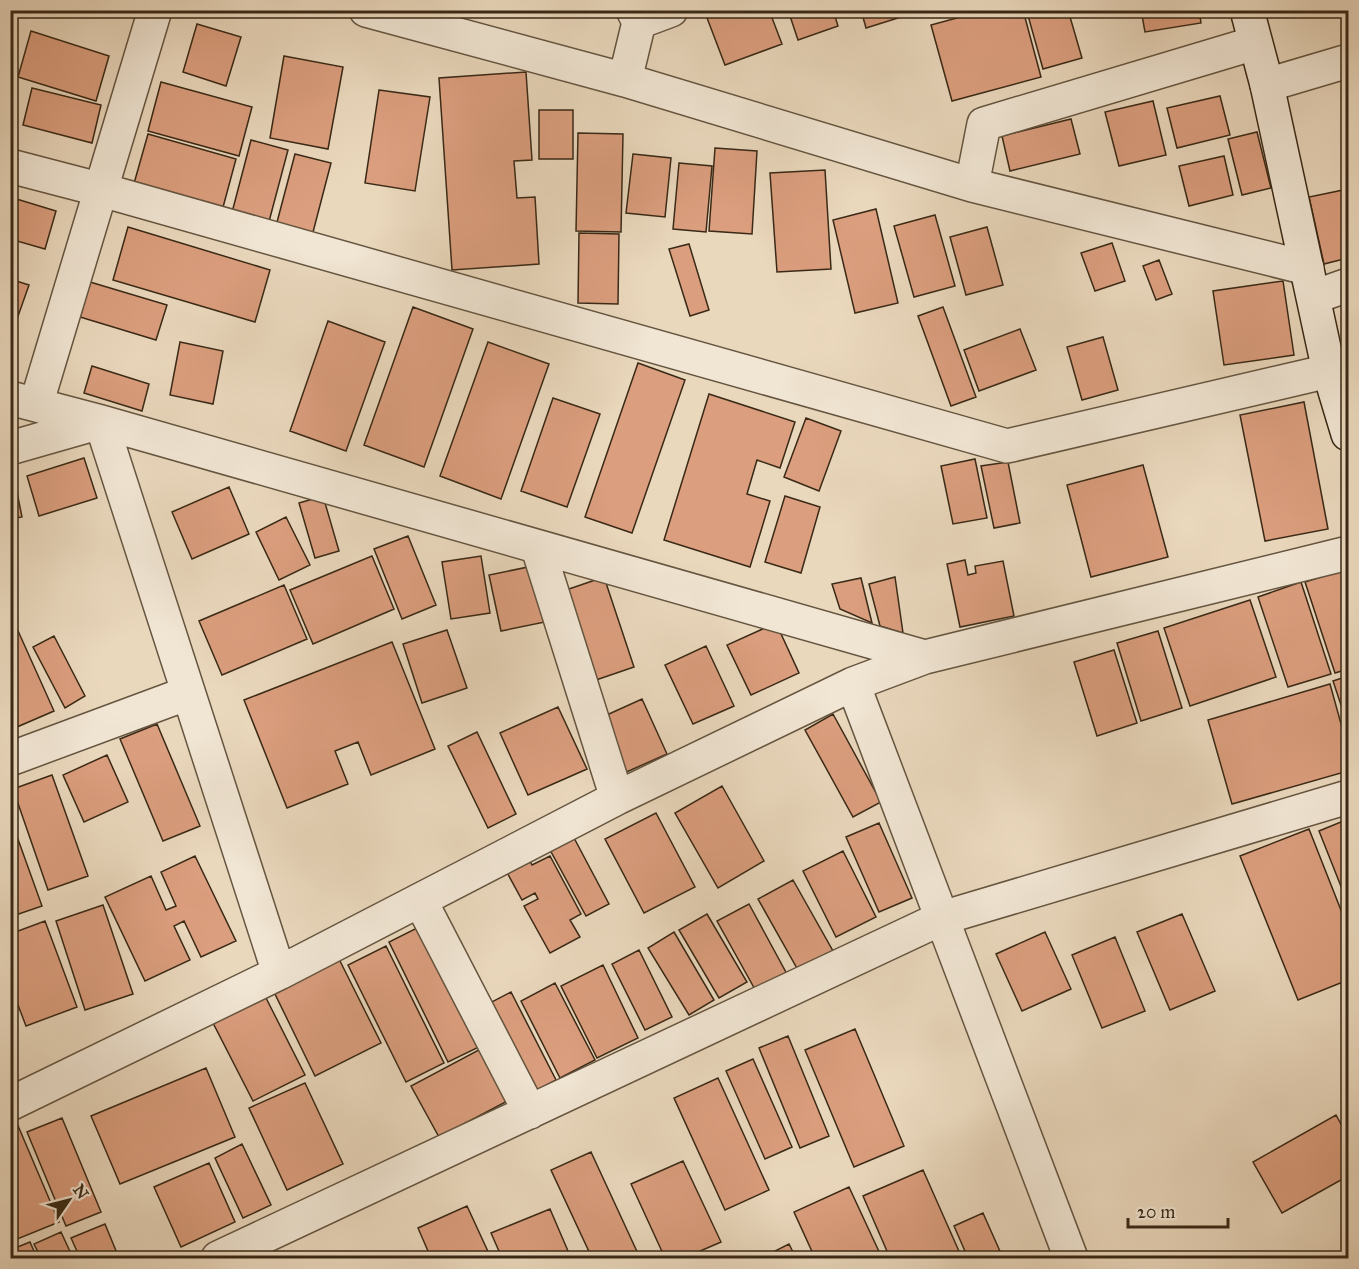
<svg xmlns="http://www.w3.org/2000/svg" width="1359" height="1269" font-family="'IM FELL Great Primer',serif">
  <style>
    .building { fill: #db9e7e; stroke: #392916; stroke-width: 1.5 }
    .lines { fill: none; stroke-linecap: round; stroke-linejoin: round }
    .street-casing { stroke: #655540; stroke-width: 36 }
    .secondary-casing { stroke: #392916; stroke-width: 36 }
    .street { stroke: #f1e6d4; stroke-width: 33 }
    .secondary { stroke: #f1e6d4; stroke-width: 33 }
  </style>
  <rect width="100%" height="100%" fill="#ead8bd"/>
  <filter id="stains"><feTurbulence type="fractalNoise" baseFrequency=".00333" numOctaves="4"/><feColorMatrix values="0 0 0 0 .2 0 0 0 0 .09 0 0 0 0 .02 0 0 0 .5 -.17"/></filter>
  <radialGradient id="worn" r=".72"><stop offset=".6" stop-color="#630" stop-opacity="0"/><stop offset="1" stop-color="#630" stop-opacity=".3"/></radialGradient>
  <!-- building -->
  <path class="building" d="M704 10H769L782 44 725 65Z
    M788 10H833L838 26 798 40Z
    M861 10H916L917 12 866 28Z
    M986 10H1023L1041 77 952 101 931 25Z
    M1031 10H1068L1082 58 1043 69 1027 12Z
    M1141 10H1199L1201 23 1145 32Z
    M197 24 241 37 226 86 183 72Z
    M31 31 109 56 96 101 18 77Z
    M284 56 343 67 328 149 270 138Z
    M526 72 532 160 514 161 517 198 535 197 539 264 452 270 439 78Z
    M161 82 252 107 239 156 148 131Z
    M32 88 101 105 92 143 23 125Z
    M379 90 430 97 415 191 365 183Z
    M1220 96 1230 135 1177 148 1167 108Z
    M1153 101 1166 155 1119 166 1105 112Z
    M539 110H573V159H539Z
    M1071 119 1080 154 1010 171 1002 136Z
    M1257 132 1271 188 1242 195 1228 139Z
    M578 133 623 134 621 232 576 231Z
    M148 134 236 159 222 211 133 187Z
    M251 140 288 150 267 229 230 220Z
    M715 148 757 151 752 234 709 231Z
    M295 154 331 163 312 236 276 226Z
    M633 154 671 158 665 217 626 213Z
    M1224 156 1233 195 1189 206 1179 166Z
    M679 163 712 166 706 232 673 229Z
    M825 170 831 269 777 272 770 173Z
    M1348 189V258L1324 264 1309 197Z
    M10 197 56 211 45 249 10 239Z
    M876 209 898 303 855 313 833 220Z
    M935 215 955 286 914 297 894 226Z
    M128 227 270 270 255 322 113 280Z
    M987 227 1003 285 966 295 950 237Z
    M579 233 619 234 618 304 578 303Z
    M1112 243 1125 281 1095 291 1081 253Z
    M689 244 709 310 690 316 669 249Z
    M1159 260 1172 294 1156 300 1143 266Z
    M10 279 29 285 10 339Z
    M1283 281 1294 355 1224 365 1213 291Z
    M90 282 167 305 156 340 80 317Z
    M413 307 473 329 424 467 364 445Z
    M943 307 976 397 951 406 918 316Z
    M328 321 385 342 346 451 290 431Z
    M1020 329 1036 370 979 391 964 350Z
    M1103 337 1118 390 1082 400 1067 347Z
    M180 342 223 351 213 404 170 395Z
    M488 342 549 364 501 499 440 476Z
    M638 363 685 380 632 533 585 517Z
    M92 366 149 384 142 411 84 393Z
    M709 394 795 422 780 468 757 460 747 494 770 501 750 567 664 540Z
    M553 398 600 414 567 507 521 491Z
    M1304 402 1328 529 1265 541 1240 415Z
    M806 418 841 431 819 491 784 477Z
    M10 457 22 517 10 519Z
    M84 458 97 498 39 516 27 476Z
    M975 459 987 518 953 524 941 466Z
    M1008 462 1020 523 994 528 981 466Z
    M1143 465 1168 557 1091 577 1067 485Z
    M229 487 249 534 192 559 172 512Z
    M323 496 339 551 315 558 299 503Z
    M785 496 820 507 801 573 765 562Z
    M286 517 310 565 279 580 256 532Z
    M408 536 436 605 402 619 374 549Z
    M372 556 394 609 313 644 290 590Z
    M481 556 490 613 451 619 442 562Z
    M965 560 968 575 976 573 975 566 1003 561 1014 616 960 627 947 564Z
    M533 566 545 622 501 631 489 575Z
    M1343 570 1348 587V669L1335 673 1305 582Z
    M604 577 634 667 596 680 566 590Z
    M895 577 903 633 880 626 869 584Z
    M861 578 872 623 840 609 832 584Z
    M1301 582 1331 674 1288 687 1258 597Z
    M284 585 307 639 222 675 199 621Z
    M1250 600 1276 677 1190 706 1164 628Z
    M10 613 54 711 10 730Z
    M776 623 799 673 751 695 727 645Z
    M447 630 467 688 422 703 403 644Z
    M1158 631 1182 708 1141 721 1117 643Z
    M54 636 85 696 65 708 33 647Z
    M392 642 435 749 371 775 358 742 335 751 348 784 287 808 244 700Z
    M706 646 734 706 693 724 665 665Z
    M1114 650 1137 723 1097 736 1074 662Z
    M1348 676V726L1333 681Z
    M1330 684 1348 749V771L1232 804 1208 720Z
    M642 699 667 754 622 774 598 719Z
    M558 707 587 769 528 795 500 733Z
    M833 714 881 802 853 817 805 730Z
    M157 724 200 826 163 841 120 739Z
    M477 732 516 814 488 828 448 746Z
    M107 755 128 802 84 822 63 775Z
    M52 775 88 876 48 890 13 789Z
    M722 786 764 861 718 888 675 813Z
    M656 813 695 887 644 913 605 839Z
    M10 817 42 906 10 917Z
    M1348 819V904L1319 831Z
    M879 823 912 898 879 912 846 837Z
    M1309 829 1348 928V980L1298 1000 1240 856Z
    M573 836 609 904 586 916 549 848Z
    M843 851 876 917 836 937 803 871Z
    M527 855 532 865 550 856 581 914 570 920 580 937 550 953 524 906 538 899 535 893 522 900 504 867Z
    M195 856 236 941 201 957 184 921 174 926 190 960 145 981 105 897 151 876 166 910 176 906 161 872Z
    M793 880 833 951 798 970 758 899Z
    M749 904 788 976 757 993 717 921Z
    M103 905 133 994 85 1010 56 921Z
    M707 914 747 982 719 998 679 930Z
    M1182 914 1215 991 1170 1010 1137 932Z
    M45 921 77 1007 26 1026 10 984V934Z
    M425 924 483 1045 448 1062 389 942Z
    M674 932 714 1000 689 1015 648 948Z
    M1045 932 1071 989 1022 1011 996 954Z
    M1115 937 1145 1011 1102 1028 1072 955Z
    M386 946 444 1063 406 1082 348 965Z
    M639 950 672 1017 645 1030 612 964Z
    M339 959 381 1043 315 1076 274 992Z
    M603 965 638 1038 597 1058 561 986Z
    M555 983 595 1060 560 1078 521 1001Z
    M263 992 305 1075 253 1101 211 1019Z
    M511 992 556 1080 530 1094 484 1006Z
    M855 1029 904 1146 854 1167 805 1050Z
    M788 1036 829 1136 800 1148 759 1048Z
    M490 1044 517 1096 439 1137 411 1086Z
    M753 1059 792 1147 765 1159 726 1071Z
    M206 1068 235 1137 120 1184 91 1116Z
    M718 1078 769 1190 725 1210 674 1098Z
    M305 1083 343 1164 287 1190 249 1108Z
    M1336 1115 1348 1137V1176L1282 1213 1253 1162Z
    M62 1118 101 1212 66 1226 27 1132Z
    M16 1121 59 1222 10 1242V1124Z
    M242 1144 271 1205 243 1218 215 1158Z
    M591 1152 640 1258H592L551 1170Z
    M683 1161 721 1242 684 1258H665L631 1184Z
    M209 1163 235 1222 181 1247 154 1187Z
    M923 1170 962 1258H890L863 1196Z
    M849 1187 882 1258H815L794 1212Z
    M467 1206 491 1258H431L418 1228Z
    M550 1209 571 1258H502L491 1233Z
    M983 1213 1003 1258H968L954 1226Z
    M105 1224 119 1258H80L71 1238Z
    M61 1232 73 1258H41L34 1244Z
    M30 1242 37 1258H10V1250Z
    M789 1244 796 1258H761Z"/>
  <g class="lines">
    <defs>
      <path id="street" d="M366 10 625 80 972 185 1307 268
        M639 22 671 10
        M625 80 639 22 633 10
        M1267 85 1348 61
        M10 166 102 190 1007 446 1329 371
        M972 185 984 124 1255 43
        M1314 297 1348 285
        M10 398 101 422 925 657
        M36 405 155 10
        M10 448 101 422 279 973
        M538 548 617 798
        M853 684 1071 1258
        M10 759 188 693
        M420 900 530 1112
        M10 1104 279 973 617 798 853 684 925 657 1348 553
        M218 1258 942 918 1348 797"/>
      <path id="secondary" d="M1247 10 1267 85 1329 371 1348 434"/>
    </defs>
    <!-- street casing -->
    <use href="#street" class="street-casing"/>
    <!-- secondary casing -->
    <use href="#secondary" class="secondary-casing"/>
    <!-- street -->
    <use href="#street" class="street"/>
    <!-- secondary -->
    <use href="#secondary" class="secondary"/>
  </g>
  <!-- margin -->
  <rect width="1359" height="1269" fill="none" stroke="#ead8bd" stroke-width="36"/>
  <rect x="12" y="12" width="1335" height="1245" fill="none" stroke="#392916" stroke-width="3"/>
  <rect x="18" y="18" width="1323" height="1233" fill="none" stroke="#392916" stroke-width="1.5"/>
  <!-- north arrow -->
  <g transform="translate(69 1200) rotate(55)" stroke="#f1e6d4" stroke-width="4.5" paint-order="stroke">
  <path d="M0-4.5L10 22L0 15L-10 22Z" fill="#392916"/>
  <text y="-9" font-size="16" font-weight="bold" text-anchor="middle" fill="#392916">N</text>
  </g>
  <!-- scale -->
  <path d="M1128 1218v9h100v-9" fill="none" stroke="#392916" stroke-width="3"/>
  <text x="1137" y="1218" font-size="18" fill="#392916" stroke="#f1e6d4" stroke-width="4.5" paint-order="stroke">20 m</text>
  <rect width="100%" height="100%" filter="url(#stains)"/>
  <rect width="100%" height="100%" fill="url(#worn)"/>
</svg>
